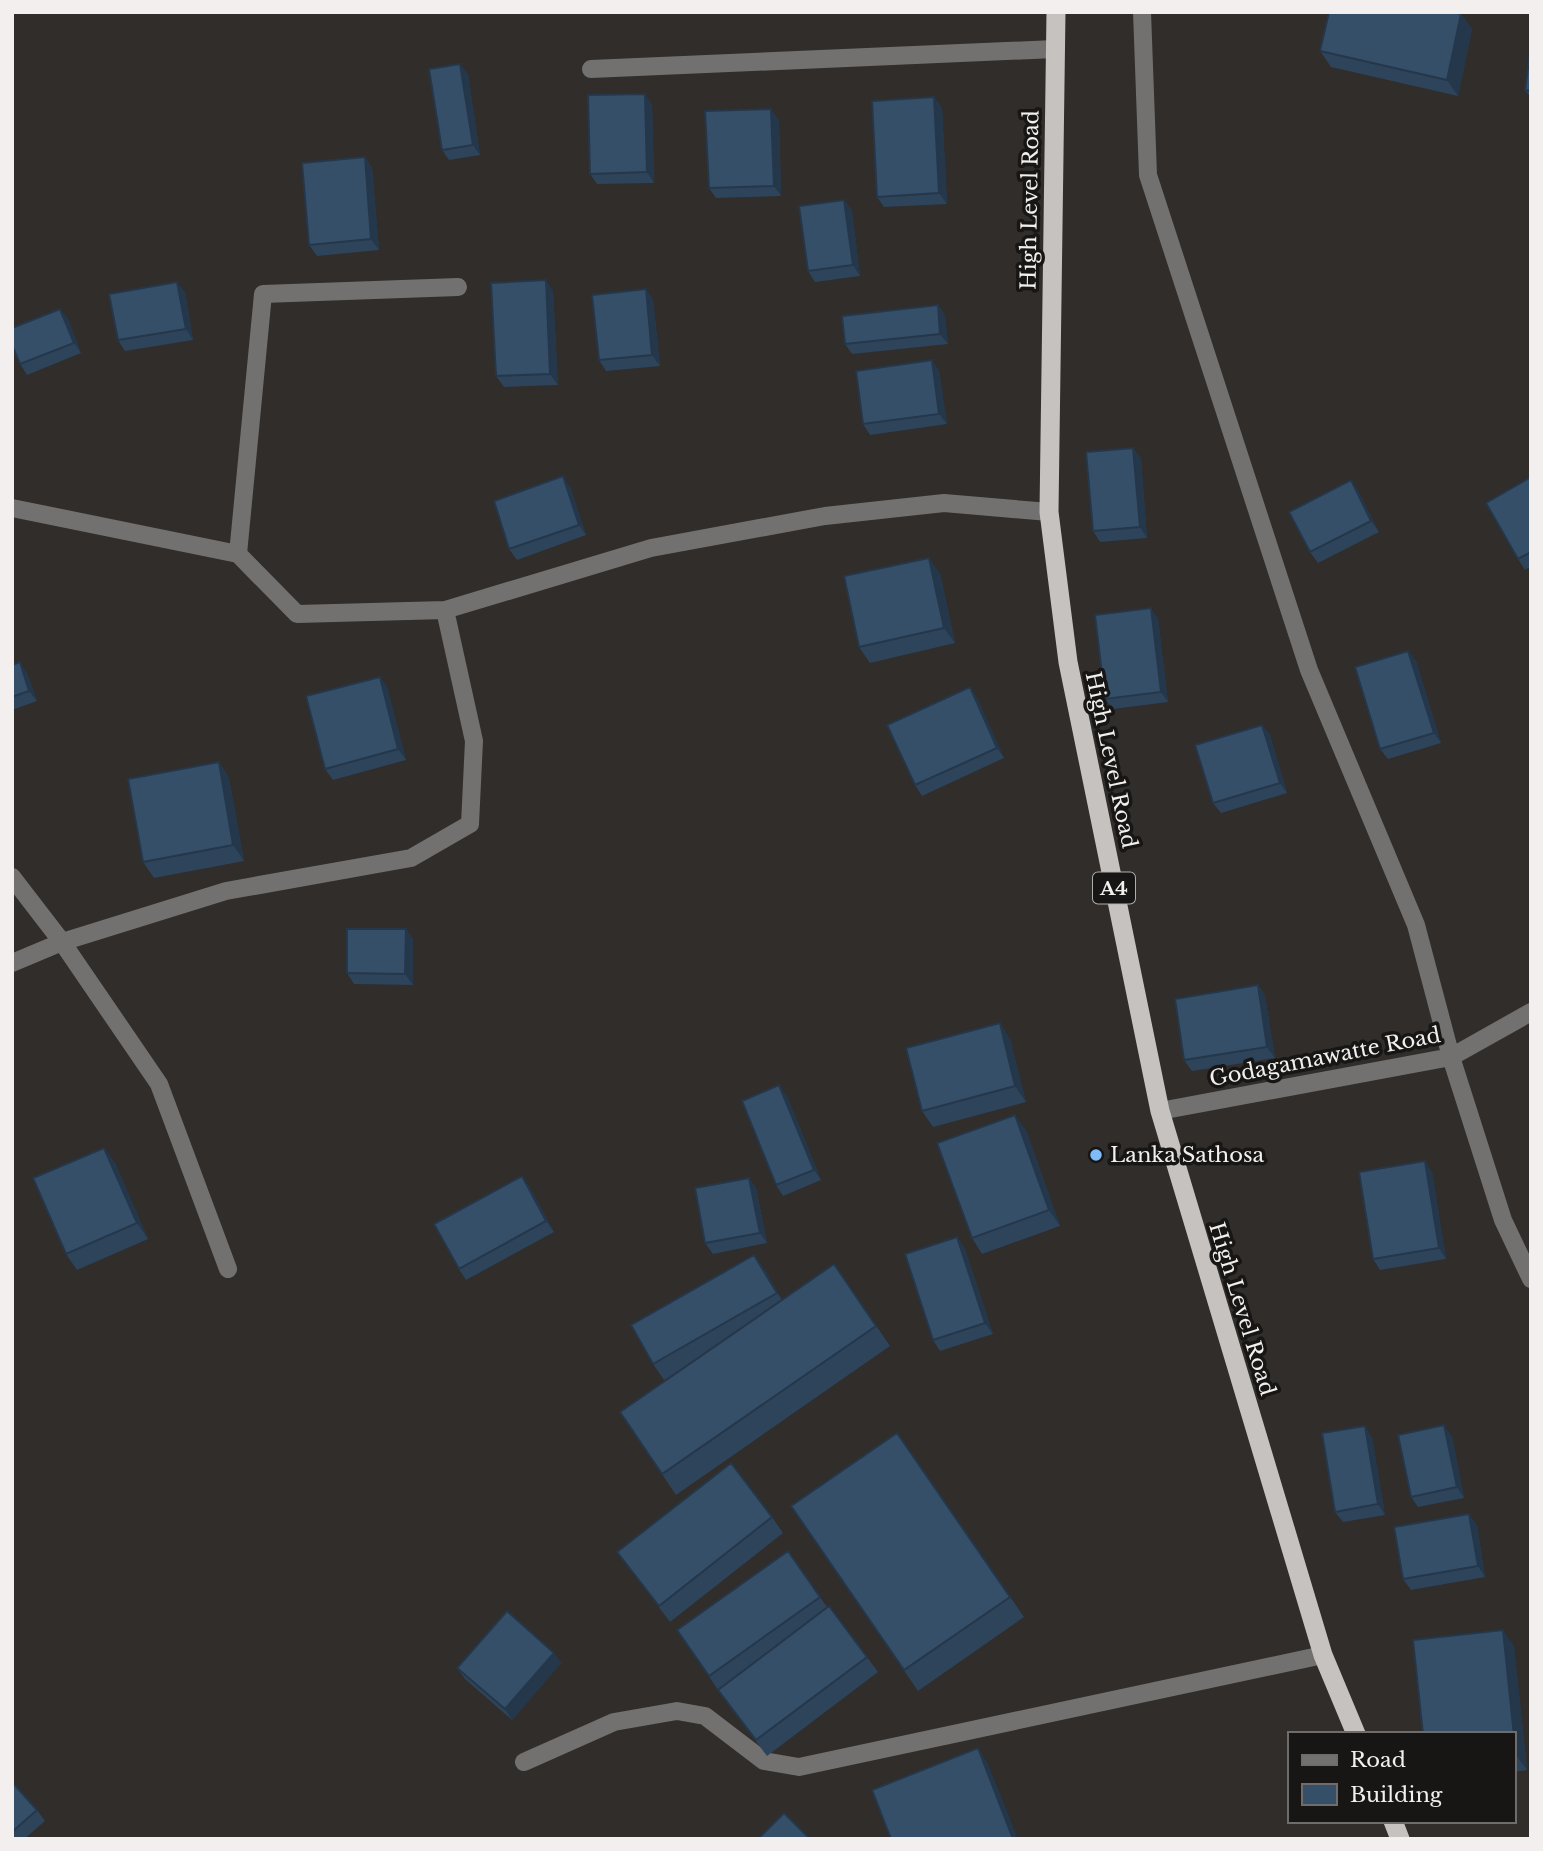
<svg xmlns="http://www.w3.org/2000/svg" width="1543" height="1851" font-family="'Libre Baskerville',serif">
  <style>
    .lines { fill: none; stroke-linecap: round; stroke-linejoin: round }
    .minor { stroke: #737170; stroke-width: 18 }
    .trunk { stroke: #c6c2bf; stroke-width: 19 }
    .wall { fill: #2e445a }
    .shaded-wall { fill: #25374a }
    .building { fill: #354f69; stroke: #25374a; stroke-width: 2 }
    .poi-dot { fill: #7fbdfa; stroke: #171614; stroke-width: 2.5 }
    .labels { text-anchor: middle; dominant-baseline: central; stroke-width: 7; stroke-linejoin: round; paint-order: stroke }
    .shield { fill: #171614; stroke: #b0aead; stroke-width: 2 }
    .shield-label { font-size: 19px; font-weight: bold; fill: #f2efee }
    .street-label { font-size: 21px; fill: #f2efee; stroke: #171614 }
    .poi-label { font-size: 21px; fill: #f2efee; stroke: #171614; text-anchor: start }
  </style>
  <rect width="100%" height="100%" fill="#302d2a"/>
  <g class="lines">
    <!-- minor -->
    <path class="minor" d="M1142 12 1148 175 1309 670 1416 925 1451 1057 1503 1220 1531 1279
      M591 69 1055 49
      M458 287 263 294 238 554 297 614 445 610 651 548 825 516 944 503 1049 512
      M12 508 238 554
      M12 877 62 942 159 1084 228 1269
      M12 963 62 942 226 891 411 858 470 824 474 741 445 610
      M1160 1111 1451 1057 1531 1012
      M524 1762 614 1722 677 1711 705 1716 764 1761 799 1767 1323 1655"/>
    <!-- trunk -->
    <path class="trunk" d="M1056 12 1049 512 1068 662 1160 1111 1323 1655 1356 1734
      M1393 1821 1400 1839"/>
  </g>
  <!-- wall -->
  <path class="wall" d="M1461 14 1472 29 1458 96 1331 67 1320 51Z
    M1531 46V98L1525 90Z
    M468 74 480 155 449 160 442 150Z
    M934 97 942 108 947 204 884 207 877 197Z
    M652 104 654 183 597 184 590 174Z
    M779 120 781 196 716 198 709 188Z
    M365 157 372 168 379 250 317 256 309 245Z
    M844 200 852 211 860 276 815 282 808 271Z
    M646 289 653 300 660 366 606 371 599 360Z
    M553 291 558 385 504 387 496 376Z
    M185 292 193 340 125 351 118 340Z
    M938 305 945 316 948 344 852 354 845 344Z
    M60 309 68 319 81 353 27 375 20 364Z
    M932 360 939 371 947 424 870 435 863 424Z
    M1133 448 1141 459 1147 538 1100 542 1093 531Z
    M1531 477V566L1525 570 1518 559Z
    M1351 480 1358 491 1379 532 1318 563 1310 552Z
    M570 487 586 535 517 560 509 549Z
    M940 573 955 643 870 663 859 647Z
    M1158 619 1168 702 1113 709 1105 699Z
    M1416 661 1441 743 1388 759 1380 749Z
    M12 665 27 673 37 701 12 710Z
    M380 677 387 687 406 760 333 780 325 769Z
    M970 687 977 698 1004 758 922 796 915 785Z
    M1262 725 1270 735 1287 793 1221 813 1213 803Z
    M219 762 229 778 244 861 154 878 143 862Z
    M406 929 413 939V985L354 984 347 973Z
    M1258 985 1265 996 1275 1058 1192 1071 1184 1060Z
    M1010 1039 1026 1102 933 1127 922 1111Z
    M787 1096 821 1180 783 1196 776 1185Z
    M1026 1130 1060 1226 982 1254 972 1238Z
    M104 1148 115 1163 148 1239 77 1270 66 1254Z
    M1432 1172 1446 1259 1380 1270 1373 1259Z
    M749 1178 756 1188 767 1243 713 1254 705 1243Z
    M529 1186 554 1232 466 1280 459 1269Z
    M957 1237 964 1247 993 1334 940 1351 933 1340Z
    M834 1264 890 1346 676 1495 620 1412 679 1371 664 1380 653 1364 765 1270 782 1300Z
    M897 1433 1024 1617 918 1691 791 1506Z
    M1452 1436 1464 1498 1418 1507 1411 1497Z
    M1372 1437 1385 1515 1343 1522 1335 1512Z
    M772 1517 783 1533 670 1622 617 1552Z
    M1477 1525 1485 1577 1411 1590 1403 1579Z
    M788 1551 827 1607 867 1657 878 1672 767 1756 729 1706 677 1630Z
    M1514 1646 1527 1770 1513 1772V1734Z
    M554 1653 561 1663 512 1720 465 1679 457 1668Z
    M12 1782 37 1810 45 1821 24 1839H12Z"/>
  <!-- shaded-wall -->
  <path class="shaded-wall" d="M1461 14 1472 29 1458 96 1447 80Z
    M460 64 468 74 480 155 473 145Z
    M645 94 652 104 654 183 647 172Z
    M934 97 942 108 947 204 939 193Z
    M771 109 779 120 781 196 774 186Z
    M365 157 372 168 379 250 371 239Z
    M844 200 852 211 860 276 853 265Z
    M546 280 553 291 558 385 550 374Z
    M177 282 185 292 193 340 186 329Z
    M646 289 653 300 660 366 652 355Z
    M938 305 945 316 948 344 940 334Z
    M60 309 68 319 81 353 74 343Z
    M932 360 939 371 947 424 939 414Z
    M1133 448 1141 459 1147 538 1140 527Z
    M563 476 570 487 586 535 579 525Z
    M1351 480 1358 491 1379 532 1371 521Z
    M929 558 940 573 955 643 944 628Z
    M1151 608 1158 619 1168 702 1161 692Z
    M1408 651 1416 661 1441 743 1434 733Z
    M20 662 27 673 37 701 29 691Z
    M380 677 387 687 406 760 398 749Z
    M970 687 977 698 1004 758 997 748Z
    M1262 725 1270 735 1287 793 1280 783Z
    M219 762 229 778 244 861 233 845Z
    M406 929 413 939V985L405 974Z
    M1258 985 1265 996 1275 1058 1267 1047Z
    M1000 1023 1010 1039 1026 1102 1015 1086Z
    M779 1085 787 1096 821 1180 814 1170Z
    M1015 1115 1026 1130 1060 1226 1049 1210Z
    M104 1148 115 1163 148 1239 137 1223Z
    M1425 1161 1432 1172 1446 1259 1439 1248Z
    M522 1176 529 1186 554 1232 546 1221Z
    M749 1178 756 1188 767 1243 760 1233Z
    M957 1237 964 1247 993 1334 985 1323Z
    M754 1255 765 1270 788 1309 777 1293Z
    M1444 1425 1452 1436 1464 1498 1457 1487Z
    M1365 1426 1372 1437 1385 1515 1378 1504Z
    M1469 1514 1477 1525 1485 1577 1478 1566Z
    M1503 1630 1514 1646 1527 1770 1516 1755Z
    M554 1653 561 1663 512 1720 505 1709Z
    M978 1748 988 1764 1018 1839H1013Z"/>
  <!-- building -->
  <path class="building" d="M1329 12H1454L1461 14 1447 80 1320 51Z
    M1531 46V91L1525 90Z
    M460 64 473 145 442 150 429 69Z
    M645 94 647 172 590 174 588 95Z
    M934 97 939 193 877 197 872 101Z
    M771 109 774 186 709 188 705 111Z
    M365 157 371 239 309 245 302 163Z
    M844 200 853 265 808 271 799 206Z
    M546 280 550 374 496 376 491 283Z
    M177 282 186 329 118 340 109 294Z
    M646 289 652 355 599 360 592 295Z
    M938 305 940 334 845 344 842 316Z
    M60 309 74 343 20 364 12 345V328Z
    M932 360 939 414 863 424 856 371Z
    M1133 448 1140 527 1093 531 1086 452Z
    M563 476 579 525 509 549 494 501Z
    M1531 477V552L1518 559 1486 503Z
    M1351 480 1371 521 1310 552 1289 512Z
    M929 558 944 628 859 647 844 576Z
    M1151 608 1161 692 1105 699 1095 615Z
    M1408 651 1434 733 1380 749 1355 667Z
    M20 662 29 691 12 697V665Z
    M380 677 398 749 325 769 306 696Z
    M970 687 997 748 915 785 887 725Z
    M1262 725 1280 783 1213 803 1195 745Z
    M219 762 233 845 143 862 128 779Z
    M347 929H406L405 974 347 973Z
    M1258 985 1267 1047 1184 1060 1175 999Z
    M1000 1023 1015 1086 922 1111 906 1048Z
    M779 1085 814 1170 776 1185 742 1101Z
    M1015 1115 1049 1210 972 1238 937 1143Z
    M104 1148 137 1223 66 1254 33 1178Z
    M1425 1161 1439 1248 1373 1259 1359 1172Z
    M522 1176 546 1221 459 1269 434 1224Z
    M749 1178 760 1233 705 1243 695 1188Z
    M957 1237 985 1323 933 1340 905 1254Z
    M754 1255 777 1293 653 1364 631 1325Z
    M834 1264 876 1326 662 1474 620 1412Z
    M1444 1425 1457 1487 1411 1497 1398 1435Z
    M1365 1426 1378 1504 1335 1512 1322 1433Z
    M897 1433 1010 1597 904 1670 791 1506Z
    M731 1463 772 1517 659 1606 617 1552Z
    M1469 1514 1478 1566 1403 1579 1394 1527Z
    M788 1551 820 1597 709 1676 677 1630Z
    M829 1606 867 1657 756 1740 718 1690Z
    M507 1611 554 1653 505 1709 457 1668Z
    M1503 1630 1516 1755H1513V1734H1423L1413 1640Z
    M978 1748 1013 1839H891L872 1790Z
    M12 1782 37 1810 12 1832Z
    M784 1813 810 1839H758Z"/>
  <!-- markers -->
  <circle class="poi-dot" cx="1096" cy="1155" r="7"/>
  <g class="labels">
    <!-- shield labels -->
    <rect class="shield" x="1093" y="872.5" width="42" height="31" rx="5"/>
    <g class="shield-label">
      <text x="1114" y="888">A4</text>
    </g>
    <!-- street labels -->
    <g class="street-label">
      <text transform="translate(1030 200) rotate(-89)">High Level Road</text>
      <text transform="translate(1111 760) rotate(78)">High Level Road</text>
      <text transform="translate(1325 1057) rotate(-11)">Godagamawatte Road</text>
      <text transform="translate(1242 1309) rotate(73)">High Level Road</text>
    </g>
    <!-- poi labels -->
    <g class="poi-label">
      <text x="1110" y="1155">Lanka Sathosa</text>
    </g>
  </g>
  <!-- border -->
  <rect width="1543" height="1851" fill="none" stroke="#f2efee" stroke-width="28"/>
  <!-- legend -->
  <rect x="1288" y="1732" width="228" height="91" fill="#171614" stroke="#6f6d6b" stroke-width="2"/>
  <rect x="1302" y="1755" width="35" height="10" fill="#737170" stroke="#6f6d6b" stroke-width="2"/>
  <text x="1350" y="1767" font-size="21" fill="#f2efee">Road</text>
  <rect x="1302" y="1784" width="35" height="21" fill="#354f69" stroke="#6f6d6b" stroke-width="2"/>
  <text x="1350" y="1802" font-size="21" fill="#f2efee">Building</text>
</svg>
